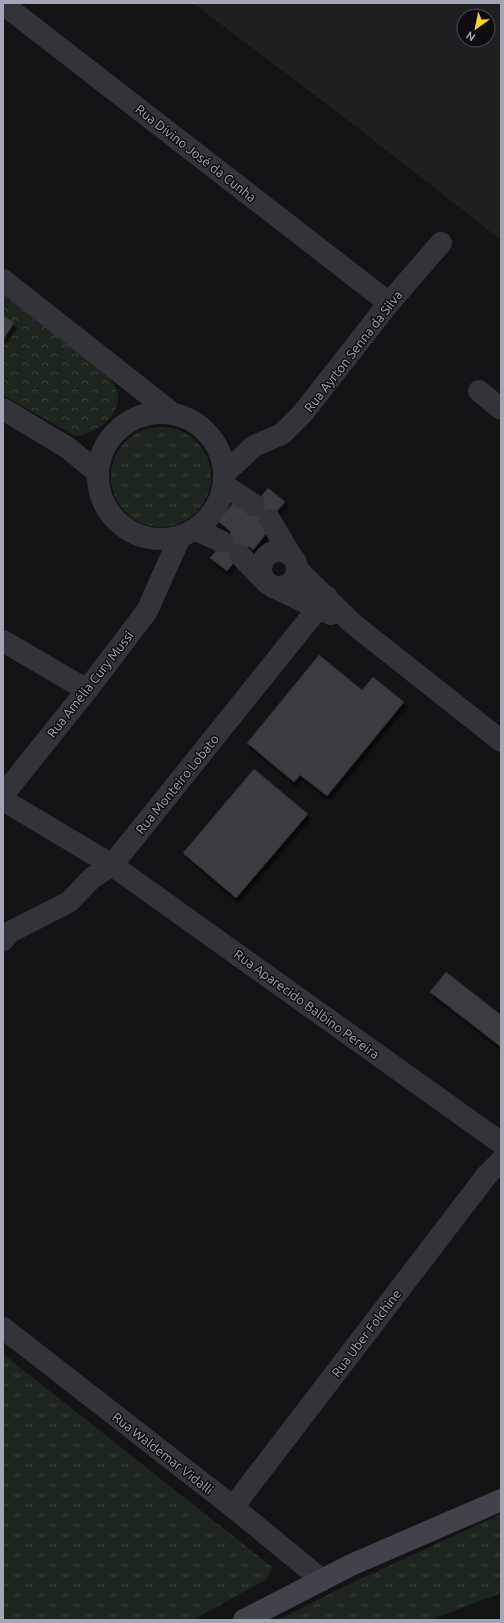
<svg xmlns="http://www.w3.org/2000/svg" width="504" height="1623" font-family="Ubuntu,sans-serif">
  <style>
    .built { fill: #1f1f22; fill-rule: evenodd }
    .grass { fill: url(#grass-tufts) }
    .park { fill: url(#park-crowns) }
    .building { fill: #3a3a40; stroke: #2d2d31; filter: url(#shadow) }
    .lines { fill: none; stroke-linecap: round; stroke-linejoin: round }
    .street { stroke: #33343a; stroke-width: 22 }
    .secondary { stroke: #41424a; stroke-width: 22 }
    .labels { text-anchor: middle; dominant-baseline: central; stroke-width: 3; stroke-linejoin: round; paint-order: stroke }
    .street-label { font-size: 13px; fill: #a3a6b7; stroke: #0e0e10 }
  </style>
  <defs>
    <pattern id="grass-tufts" width="24" height="20" patternUnits="userSpaceOnUse"><rect width="24" height="20" fill="#1d251f"/><path d="M3 7l-1-3M5 7V3M7 7l1-3M15 17l-1-3M17 17v-4M19 17l1-3" fill="none" stroke="#3b423d"/></pattern>
    <pattern id="park-crowns" width="20" height="18" patternUnits="userSpaceOnUse"><rect width="20" height="18" fill="#1d251f"/><path d="M2 6a3 3 0 1 1 6 0M12 15a3 3 0 1 1 6 0" fill="none" stroke="#3b423d"/></pattern>
    <filter id="shadow"><feDropShadow dx="2.5" dy="4.5" stdDeviation="1" flood-color="#0009"/></filter>
  </defs>
  <rect width="100%" height="100%" fill="#131315"/>
  <!-- built -->
  <path class="built" d="M193 3H501V240L345 118ZM464 16H488V40H464Z"/>
  <!-- grass -->
  <path class="grass" d="M111 477a50 50 0 1 1 100 0a50 50 0 1 1-100 0Z
    M3 1354 272 1567 267 1579 193 1620H3Z
    M501 1514V1593L430 1620H278L341 1588Z"/>
  <!-- park -->
  <path class="park" d="M3 294 109 377C112 383 118 389 118 397 118 418 94 435 75 436L3 395Z"/>
  <!-- building -->
  <path class="building" d="M3 315 14 323 3 340Z
    M268 488 285 502 264 526 269 530 253 550 248 546 227 571 210 558 231 532 218 521 234 502 248 513Z
    M319 655 362 690 373 677 404 702 327 796 300 775 294 782 247 743Z
    M254 769 308 814 236 898 183 853Z
    M446 972 501 1015V1047L430 992Z"/>
  <g class="lines">
    <!-- street -->
    <path class="street" d="M3 4 389 303
      M3 280 173 414
      M479 391 501 409
      M3 409 68 448 97 472
      M98 476a63 63 0 1 1 126 0a63 63 0 1 1-126 0Z
      M224 474 254 446 282 434 303 413 389 303 441 243
      M224 485 254 505
      M270 520 290 554
      M196 530 223 542
      M261 569a18 18 0 1 1 36 0a18 18 0 1 1-36 0Z
      M240 555 267 583
      M298 570 352 623 501 741
      M273 587 331 614
      M3 641 87 690
      M3 795 87 690 147 611 180 537
      M3 800 112 865 501 1143
      M3 940 10 932 69 902 92 878 112 865 327 597
      M3 1328 233 1507 322 1580
      M233 1507 487 1175 501 1161"/>
    <!-- secondary -->
    <path class="secondary" d="M244 1620 351 1565 501 1500"/>
  </g>
  <g class="labels">
    <!-- street labels -->
    <g class="street-label">
      <text transform="translate(196 153) rotate(38)">Rua Divino José da Cunha</text>
      <text transform="translate(353 351) rotate(-52)">Rua Ayrton Senna da Silva</text>
      <text transform="translate(90 684) rotate(-52)">Rua Amélia Cury Mussi</text>
      <text transform="translate(177 784) rotate(-51)">Rua Monteiro Lobato</text>
      <text transform="translate(307 1004) rotate(36)">Rua Aparecido Balbino Pereira</text>
      <text transform="translate(366 1333) rotate(-53)">Rua Uber Folchine</text>
      <text transform="translate(163 1453) rotate(38)">Rua Waldemar Vidalli</text>
    </g>
  </g>
  <!-- border -->
  <rect width="504" height="1623" fill="none" stroke="#a3a6b7" stroke-width="8"/>
  <!-- north arrow -->
  <g transform="translate(476 28) rotate(213)"><circle r="19" fill="#0e0e10" stroke="#4a4b53"/>
  <path d="M0-3L7 15L0 10L-7 15Z" fill="#ffd421"/>
  <text y="-6" font-size="11" font-weight="bold" text-anchor="middle" fill="#a3a6b7">N</text>
  </g>
</svg>
